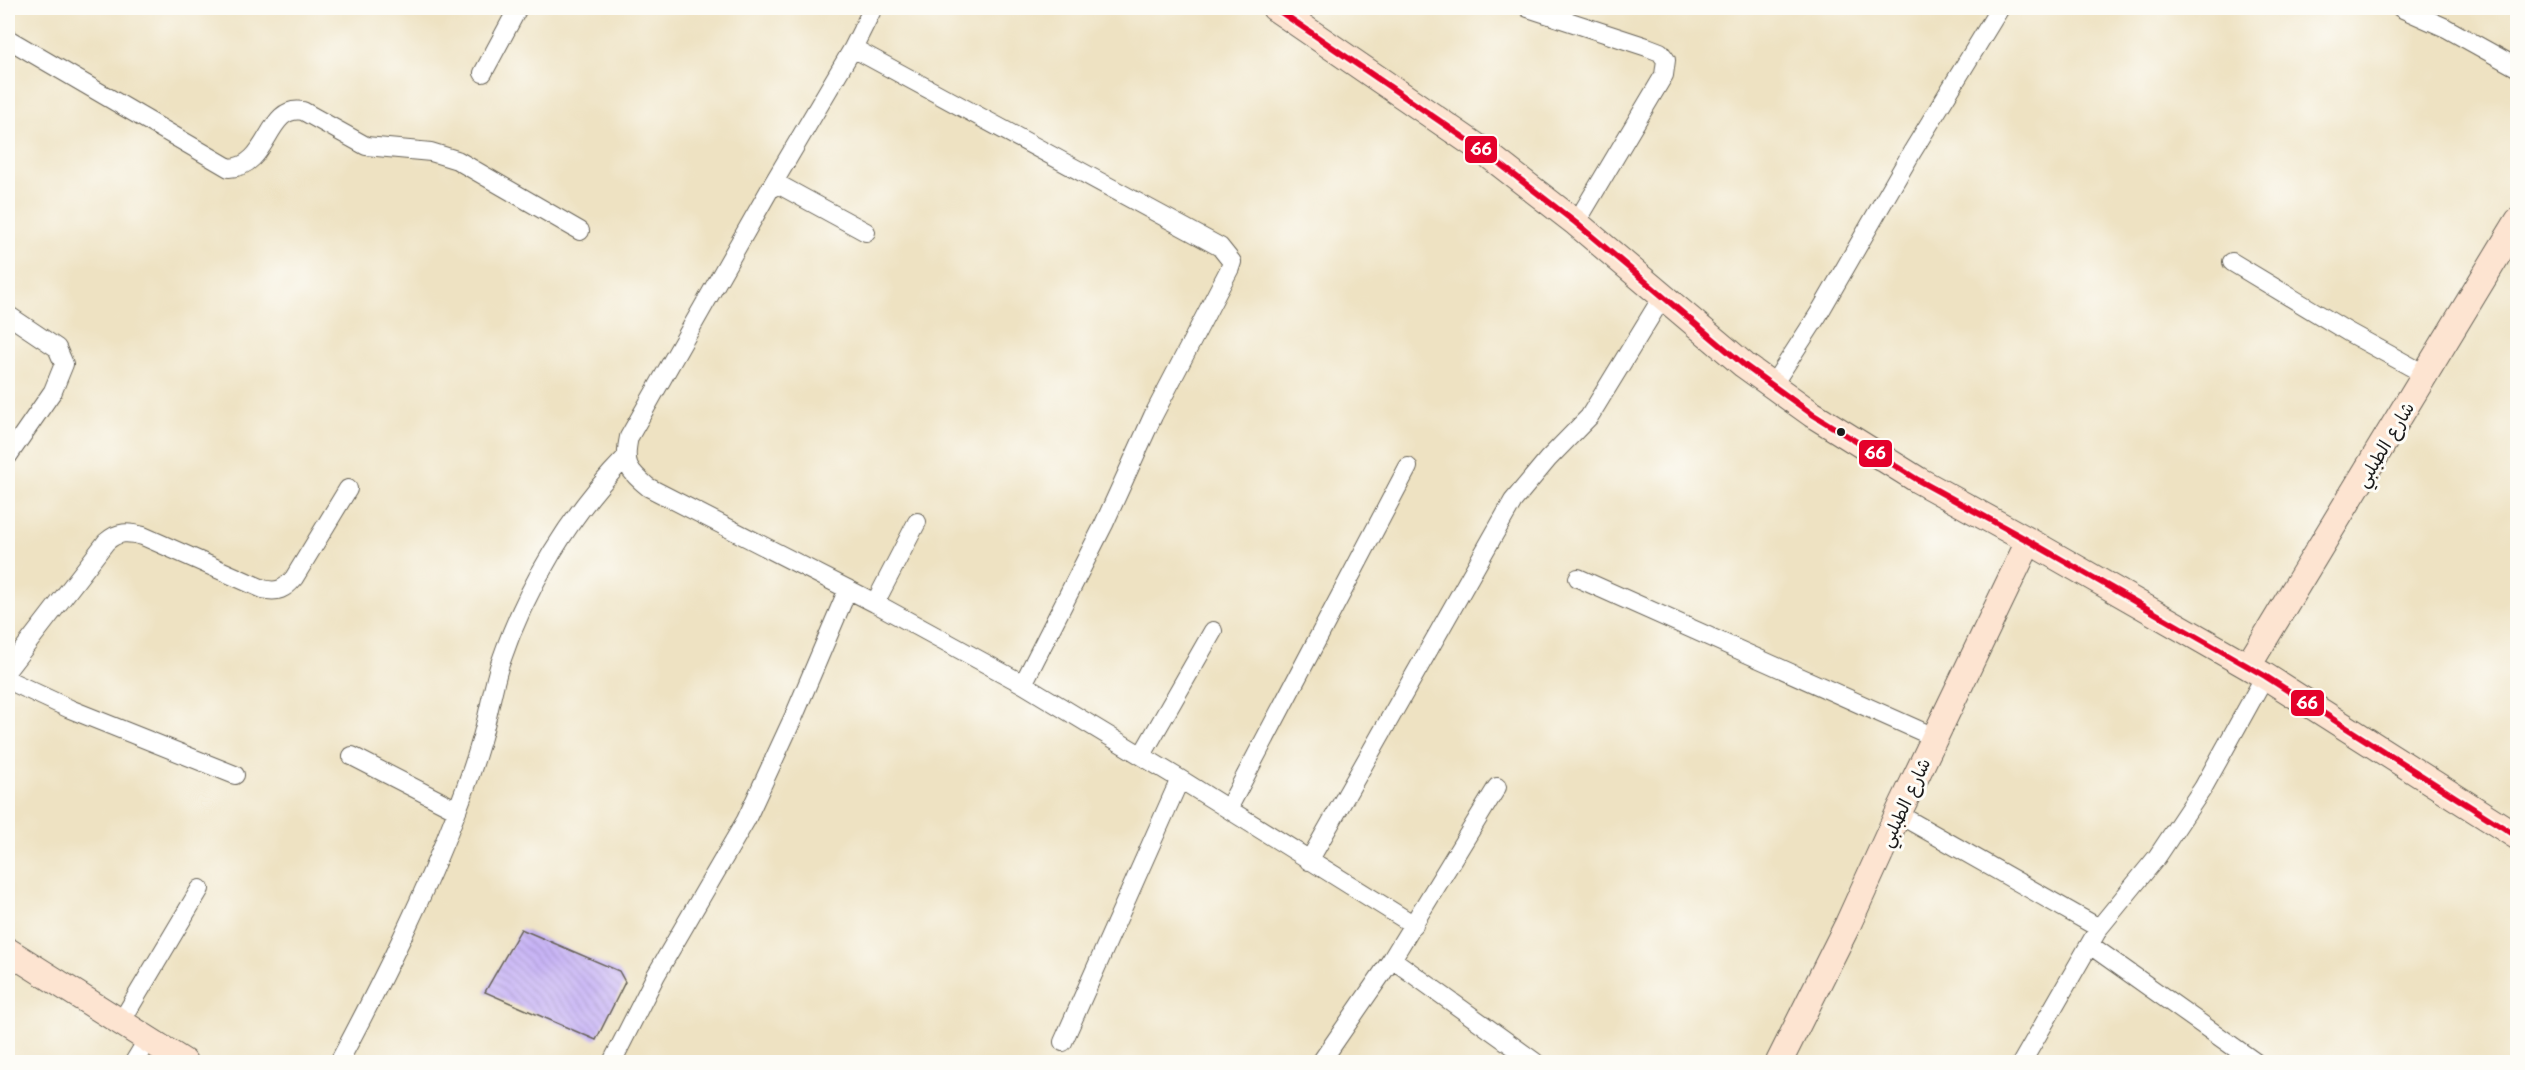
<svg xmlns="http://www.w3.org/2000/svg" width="2525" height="1070" font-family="'Playpen Sans','Playpen Sans Arabic',sans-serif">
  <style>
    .building { fill: url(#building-back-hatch) }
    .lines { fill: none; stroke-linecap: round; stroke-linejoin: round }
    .street-casing { stroke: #666156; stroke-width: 20 }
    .secondary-casing { stroke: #666156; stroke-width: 28 }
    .street { stroke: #fff; stroke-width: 18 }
    .secondary { stroke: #fde4d1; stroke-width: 26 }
    .bus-1-casing { stroke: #fdfcf7; stroke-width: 10 }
    .bus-1 { stroke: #e4002b; stroke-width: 6 }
    .bus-dot { fill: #1c1c1c; stroke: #fdfcf7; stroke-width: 2 }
    .labels { text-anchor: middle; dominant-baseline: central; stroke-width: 6; stroke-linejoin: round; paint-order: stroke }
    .street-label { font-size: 18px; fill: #1c1c1c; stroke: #fdfcf7 }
    .line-badge { stroke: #fdfcf7; stroke-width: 2 }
    .badge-label { font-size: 16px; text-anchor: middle; font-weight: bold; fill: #fff }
  </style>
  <defs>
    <pattern id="building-back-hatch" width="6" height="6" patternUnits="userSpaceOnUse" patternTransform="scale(1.5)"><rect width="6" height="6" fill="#c6b2f5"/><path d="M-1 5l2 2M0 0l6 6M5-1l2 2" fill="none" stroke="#aa98d1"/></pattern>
  </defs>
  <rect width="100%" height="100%" fill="#fdfcf7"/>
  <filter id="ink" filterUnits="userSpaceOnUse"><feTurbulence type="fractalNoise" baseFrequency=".0167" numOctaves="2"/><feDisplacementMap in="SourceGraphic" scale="12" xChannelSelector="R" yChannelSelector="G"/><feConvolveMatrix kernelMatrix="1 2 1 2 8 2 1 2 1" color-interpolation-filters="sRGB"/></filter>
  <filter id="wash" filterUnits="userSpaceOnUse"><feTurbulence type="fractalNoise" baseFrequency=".008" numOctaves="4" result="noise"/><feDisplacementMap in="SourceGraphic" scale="24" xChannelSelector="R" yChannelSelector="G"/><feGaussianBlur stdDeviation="1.35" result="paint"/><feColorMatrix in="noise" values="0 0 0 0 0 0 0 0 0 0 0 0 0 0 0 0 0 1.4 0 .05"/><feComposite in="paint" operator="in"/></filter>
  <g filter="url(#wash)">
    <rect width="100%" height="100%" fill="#eee2c2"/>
    <g id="blocks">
      <!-- building -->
      <path class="building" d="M521 929 619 971 625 982 596 1040 485 992Z"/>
    </g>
  </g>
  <g filter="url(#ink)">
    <use href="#blocks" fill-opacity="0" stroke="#666156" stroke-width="1.5"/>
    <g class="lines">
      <defs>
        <path id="street" d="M873 8 853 48 774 182 629 437C623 464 628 470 648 487L875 603 1023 684 1180 779 1414 925
          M1528 8 1647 47 1660 52 1666 60 1664 75 1576 223
          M2401 8 2446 28 2518 68
          M8 39 229 168C270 167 266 104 303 111L366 146 431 152 457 160 580 231
          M853 48 1220 247 1232 262 1230 268 1153 416 1104 524 1023 684
          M483 73 518 8
          M774 182 866 232
          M2232 262 2348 332 2426 375
          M8 315 57 348 64 364 53 391 8 456
          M1772 386 1818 315 1912 152 2000 8
          M1578 578 1934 737
          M875 603 917 522
          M8 669 106 542C118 531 128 532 143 536L263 589C277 593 285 589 294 578L348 489
          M8 680 70 709 235 775
          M1142 755 1213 631
          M352 756 457 810
          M1497 787 1392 959 1535 1062
          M1228 809 1408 467
          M1898 814 2099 928
          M1309 861 1513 501 1548 459 1589 417 1663 296
          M2090 945 2255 1062
          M121 1022 200 889
          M1063 1042 1180 779
          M134 1062 148 1039
          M339 1062C383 979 424 897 458 808 466 787 474 765 480 744 488 718 492 690 500 664 526 587 570 514 626 457
          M612 1062 656 975 746 820 794 716 848 589
          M1321 1062 1392 959
          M2022 1062 2099 928 2157 857 2203 788 2265 676"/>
        <path id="secondary" d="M1275 8 1482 150 1576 223 1744 365 1812 414 1918 480 2029 541 2265 676 2518 837
          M2248 666 2518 221
          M8 951 184 1062
          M1779 1062 1848 924 1898 814 2029 541"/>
      </defs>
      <!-- street casing -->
      <use href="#street" class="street-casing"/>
      <!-- secondary casing -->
      <use href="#secondary" class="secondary-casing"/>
      <!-- street -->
      <use href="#street" class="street"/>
      <!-- secondary -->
      <use href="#secondary" class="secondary"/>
      <defs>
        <path id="bus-1" d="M1275 8 1482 150 1576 223 1744 365 1812 414 1918 480 2029 541 2265 676 2518 837"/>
      </defs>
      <!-- bus-1 casing -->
      <use href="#bus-1" class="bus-1-casing"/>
      <!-- bus-1 -->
      <use href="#bus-1" class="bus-1"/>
    </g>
  </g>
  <!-- markers -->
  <circle class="bus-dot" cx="1841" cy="432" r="5"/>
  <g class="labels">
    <!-- street labels -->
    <g class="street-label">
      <text transform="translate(2384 444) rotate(-59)">شارع الطبلبي</text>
      <text transform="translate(1904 802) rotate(-65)">شارع الطبلبي</text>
    </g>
  </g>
  <g class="line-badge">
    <rect x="1464" y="135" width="34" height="29" rx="6" fill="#e4002b"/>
    <rect x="1858" y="439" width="35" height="29" rx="6" fill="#e4002b"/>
    <rect x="2290" y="689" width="35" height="28" rx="6" fill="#e4002b"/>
  </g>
  <g class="badge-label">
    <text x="1481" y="155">66</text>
    <text x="1875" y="459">66</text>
    <text x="2307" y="709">66</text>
  </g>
  <!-- margin -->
  <rect width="2525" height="1070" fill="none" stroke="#fdfcf7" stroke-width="30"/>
</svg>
